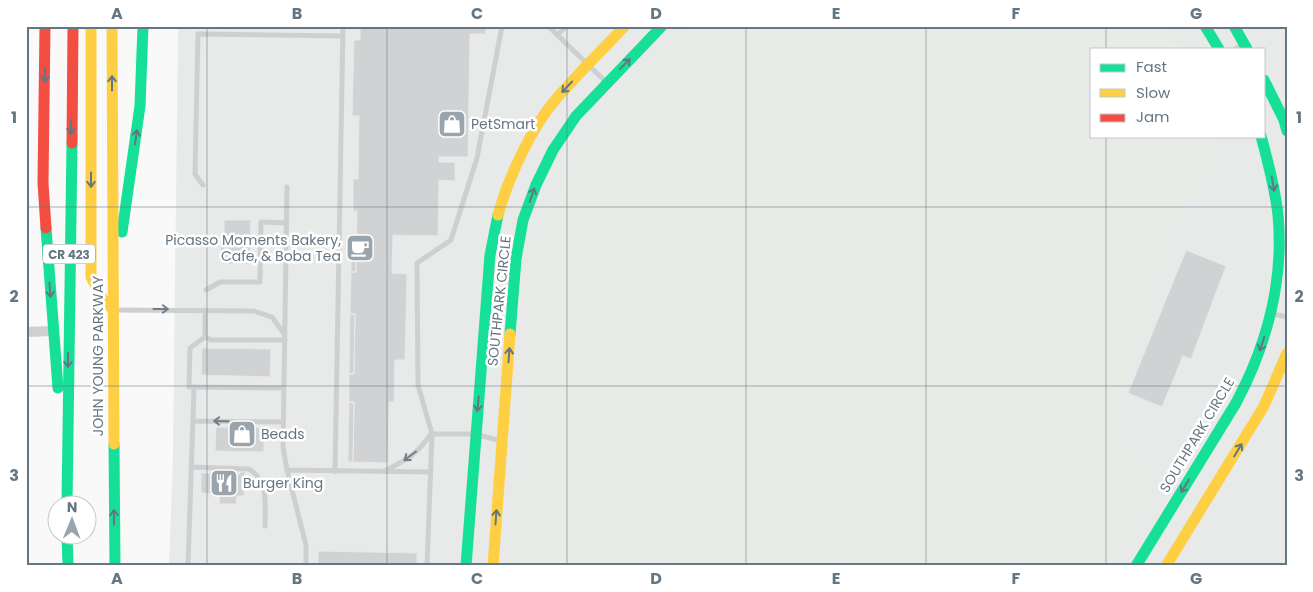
<svg xmlns="http://www.w3.org/2000/svg" width="1313" height="592" font-family="Poppins,sans-serif">
  <style>
    .built { fill: #e8e9e9; fill-rule: evenodd }
    .green { fill: #e8ebe6 }
    .building { fill: #d0d2d3; stroke: #e8e8e8 }
    .lines { fill: none; stroke-linecap: round; stroke-linejoin: round }
    .lane { stroke: #cecfd0; stroke-width: 5 }
    .street { stroke: #cecfd0; stroke-width: 10 }
    .fast { stroke: #16e098; stroke-width: 11 }
    .slow { stroke: #ffcf43; stroke-width: 11 }
    .jam { stroke: #f24e42; stroke-width: 11 }
    .oneway { stroke: #657683 }
    .oneway2 { stroke: #707f8b }
    .grid { fill: none; stroke: #657683; stroke-width: 1; stroke-opacity: 0.55 }
    .labels { text-anchor: middle; dominant-baseline: central; stroke-width: 5; stroke-linejoin: round; paint-order: stroke }
    .shield { fill: #fff; stroke: #939fa8; stroke-width: 1 }
    .shield-label { font-size: 12px; font-weight: bold; fill: #657683 }
    .poi-label { font-size: 14px; fill: #657683; stroke: #fff; text-anchor: start }
    .street-label { font-size: 14px; fill: #657683; stroke: #fff }
    .neatline { fill: none; stroke: #657683; stroke-width: 2 }
    .grid-label { font-size: 16px; text-anchor: middle; font-weight: bold; fill: #657683 }
  </style>
  <rect width="100%" height="100%" fill="#f9f9f9"/>
  <!-- built -->
  <path class="built" d="M178 26H1287V566H169L173 457ZM1092 49H1264V136H1092Z"/>
  <!-- green -->
  <path class="green" d="M693 26H1167L1181 49H1092V136H1214L1224 162 1195 193 1182 199 1114 420 1129 451 1158 465 1146 487 1152 500 1112 566H516L535 239 597 123Z"/>
  <!-- building -->
  <path class="building" d="M360 26H486V34H470L468 157H439V162H455V181L439 180 438 236 393 235 392 273 407 274 405 360H395L394 402H389L388 463 353 462 354 402H349V374H354L355 314H350L351 272H356L357 211H353V179H358L359 116H352L354 40H360Z
    M224 220H251L250 256H249L248 264H223L224 251 220 250V242H224Z
    M351 234H357L356 272H351Z
    M1186 250 1226 266 1191 359 1183 356 1162 407 1128 393Z
    M350 314H355L354 374H349Z
    M202 348 271 349 270 377 201 375Z
    M349 402H354L353 462H348Z
    M216 427 269 428V440H264V452L215 451Z
    M212 471 226 472V474H240V472H245L244 496H237L236 504H219L220 494 201 493V473H212Z
    M318 551 417 553V566H318Z"/>
  <g class="lines">
    <!-- lane -->
    <path class="lane" d="M548 26 606 82
      M557 35 567 26
      M1235 49 1244 44
      M203 185 195 174 198 34 343 36
      M287 187 283 447 287 470 306 545V566
      M206 290 220 282H260L261 222 287 223
      M116 310 254 311 272 317 284 334
      M205 310V337L190 348 189 387 284 388
      M1273 314 1287 317
      M205 337 211 340H285
      M193 421 283 422
      M432 434H475L501 441
      M191 467 249 469C269 482 265 505 265 526
      M287 470 430 472
      M386 470C407 460 417 454 431 434
      M335 472 343 26
      M188 566 194 387
      M427 566 432 434 418 385 417 263 451 240 477 158 502 26"/>
    <!-- street -->
    <path class="street" d="M26 332 52 331"/>
    <!-- fast -->
    <path class="fast" d="M1205 26 1219 49
      M1234 26 1247 49
      M1264 80 1284 120 1287 131
      M46 228 58 388
      M122 232 140 106 143 26
      M510 334 516 259 523 220 536 185 553 150 576 116 662 26
      M114 444 115 566
      M67 504 72 143
      M67 534 68 566
      M466 566 490 255 498 215
      M1136 566 1236 403C1267 345 1284 280 1278 215 1275 188 1268 162 1261 136"/>
    <!-- slow -->
    <path class="slow" d="M91 26V277L102 298 113 310
      M112 26 114 444
      M498 215C508 179 531 128 556 99 578 74 602 50 625 26
      M493 566 510 334
      M1166 566 1264 406 1287 353"/>
    <!-- jam -->
    <path class="jam" d="M45 26 43 183 46 228
      M72 143 73 26"/>
  </g>
  <!-- one-way arrows -->
  <defs><path id="oneway-shaft" d="M-6 0H5M1.5-3L5.5 0L1.5 3" fill="none" stroke-width="1.6" stroke-linecap="round" stroke-linejoin="round" transform="scale(1.25)"/></defs>
  <g class="oneway">
    <use href="#oneway-shaft" transform="translate(625 64) rotate(-45)"/>
    <use href="#oneway-shaft" transform="translate(45 75) rotate(91)"/>
    <use href="#oneway-shaft" transform="translate(112 83) rotate(-90)"/>
    <use href="#oneway-shaft" transform="translate(567 87) rotate(133)"/>
    <use href="#oneway-shaft" transform="translate(71 127) rotate(91)"/>
    <use href="#oneway-shaft" transform="translate(136 137) rotate(-82)"/>
    <use href="#oneway-shaft" transform="translate(91 180) rotate(90)"/>
    <use href="#oneway-shaft" transform="translate(1273 184) rotate(80)"/>
    <use href="#oneway-shaft" transform="translate(532 195) rotate(-71)"/>
    <use href="#oneway-shaft" transform="translate(50 290) rotate(86)"/>
    <use href="#oneway-shaft" transform="translate(1262 344) rotate(108)"/>
    <use href="#oneway-shaft" transform="translate(509 355) rotate(-86)"/>
    <use href="#oneway-shaft" transform="translate(68 360) rotate(91)"/>
    <use href="#oneway-shaft" transform="translate(478 404) rotate(95)"/>
    <use href="#oneway-shaft" transform="translate(1238 450) rotate(-59)"/>
    <use href="#oneway-shaft" transform="translate(1185 486) rotate(122)"/>
    <use href="#oneway-shaft" transform="translate(114 517) rotate(-90)"/>
    <use href="#oneway-shaft" transform="translate(496 517) rotate(-86)"/>
  </g>
  <g class="oneway2">
    <use href="#oneway-shaft" transform="translate(161 309)"/>
    <use href="#oneway-shaft" transform="translate(221 421) rotate(-179)"/>
    <use href="#oneway-shaft" transform="translate(410 456) rotate(143)"/>
  </g>
  <!-- grid -->
  <path class="grid" d="M207 26V566M387 26V566M567 26V566M746 26V566M926 26V566M1106 26V49M1106 136V566M26 207H1287M26 386H1287"/>
  <!-- icons -->
  <defs>
    <symbol id="shop-square" viewBox="-11 -11 22 22"><rect x="-9" y="-9" width="18" height="18" rx="4" fill="#99a4ac" stroke="#fff"/><path d="M-5-2.5h2.3a2.7 3.5 0 0 1 5.4 0H5L5.5 6h-11ZM-1.5-2.5h3a1.5 2.3 0 0 0-3 0Z" fill="#fff"/></symbol>
    <symbol id="cafe-square" viewBox="-11 -11 22 22"><rect x="-9" y="-9" width="18" height="18" rx="4" fill="#99a4ac" stroke="#fff"/><path d="M-5.5-4.5H6V0H3Q3 3.5 0 3.5H-2.5Q-5.5 3.5-5.5 0ZM3-3.2v2h1.7v-2ZM-6 4.5H4V6H-6Z" fill="#fff"/></symbol>
    <symbol id="restaurant-square" viewBox="-11 -11 22 22"><rect x="-9" y="-9" width="18" height="18" rx="4" fill="#99a4ac" stroke="#fff"/><path d="M-5-6h1v4h1v-4h1v4h1v-4h1v5L-1.5 .5V6h-2V.5L-5-1ZM5-6V6H3V1.5H1.5Q1.5-4 5-6Z" fill="#fff"/></symbol>
  </defs>
  <g fill-rule="evenodd">
    <use href="#shop-square" x="436" y="108" width="32" height="32"/>
    <use href="#cafe-square" x="344" y="232" width="32" height="32"/>
    <use href="#shop-square" x="226" y="418" width="32" height="32"/>
    <use href="#restaurant-square" x="208" y="467" width="32" height="32"/>
  </g>
  <g class="labels">
    <!-- shield labels -->
    <rect class="shield" x="43" y="244.5" width="52" height="19" rx="4"/>
    <g class="shield-label">
      <text x="69" y="254">CR 423</text>
    </g>
    <!-- poi labels -->
    <g class="poi-label">
      <text x="471" y="124">PetSmart</text>
      <text x="341" y="240" text-anchor="end">Picasso Moments Bakery,<tspan x="341" dy="16">Cafe, &amp; Boba Tea</tspan></text>
      <text x="261" y="434">Beads</text>
      <text x="243" y="483">Burger King</text>
    </g>
    <!-- street labels -->
    <g class="street-label">
      <text transform="translate(499 301) rotate(-84)">SOUTHPARK CIRCLE</text>
      <text transform="translate(98 356) rotate(-90)">JOHN YOUNG PARKWAY</text>
      <text transform="translate(1197 435) rotate(-59)">SOUTHPARK CIRCLE</text>
    </g>
  </g>
  <!-- border -->
  <rect width="1313" height="592" fill="none" stroke="#ffffff" stroke-width="55"/>
  <!-- legend -->
  <rect x="1090" y="48" width="175" height="90" fill="#ffffff" stroke="#c1c8cd"/>
  <rect x="1100" y="64" width="25" height="8" fill="#16e098" stroke="#c1c8cd"/>
  <text x="1136" y="72" font-size="15" fill="#657683">Fast</text>
  <rect x="1100" y="89" width="25" height="8" fill="#ffcf43" stroke="#c1c8cd"/>
  <text x="1136" y="98" font-size="15" fill="#657683">Slow</text>
  <rect x="1100" y="114" width="25" height="8" fill="#f24e42" stroke="#c1c8cd"/>
  <text x="1136" y="122" font-size="15" fill="#657683">Jam</text>
  <!-- north arrow -->
  <g transform="translate(72 520) rotate(1)"><circle r="24" fill="#ffffff" stroke="#c1c8cd"/>
  <path d="M0-4L9 19L0 12L-9 19Z" fill="#99a4ac"/>
  <text y="-8" font-size="14" font-weight="bold" text-anchor="middle" fill="#657683">N</text>
  </g>
  <rect x="28" y="28" width="1258" height="536" class="neatline"/>
  <g class="grid-label">
    <text x="117" y="19">A</text>
    <text x="297" y="19">B</text>
    <text x="477" y="19">C</text>
    <text x="656" y="19">D</text>
    <text x="836" y="19">E</text>
    <text x="1016" y="19">F</text>
    <text x="1196" y="19">G</text>
    <text x="14" y="123">1</text>
    <text x="1299" y="123">1</text>
    <text x="14" y="302">2</text>
    <text x="1299" y="302">2</text>
    <text x="14" y="481">3</text>
    <text x="1299" y="481">3</text>
    <text x="117" y="584">A</text>
    <text x="297" y="584">B</text>
    <text x="477" y="584">C</text>
    <text x="656" y="584">D</text>
    <text x="836" y="584">E</text>
    <text x="1016" y="584">F</text>
    <text x="1196" y="584">G</text>
  </g>
</svg>
